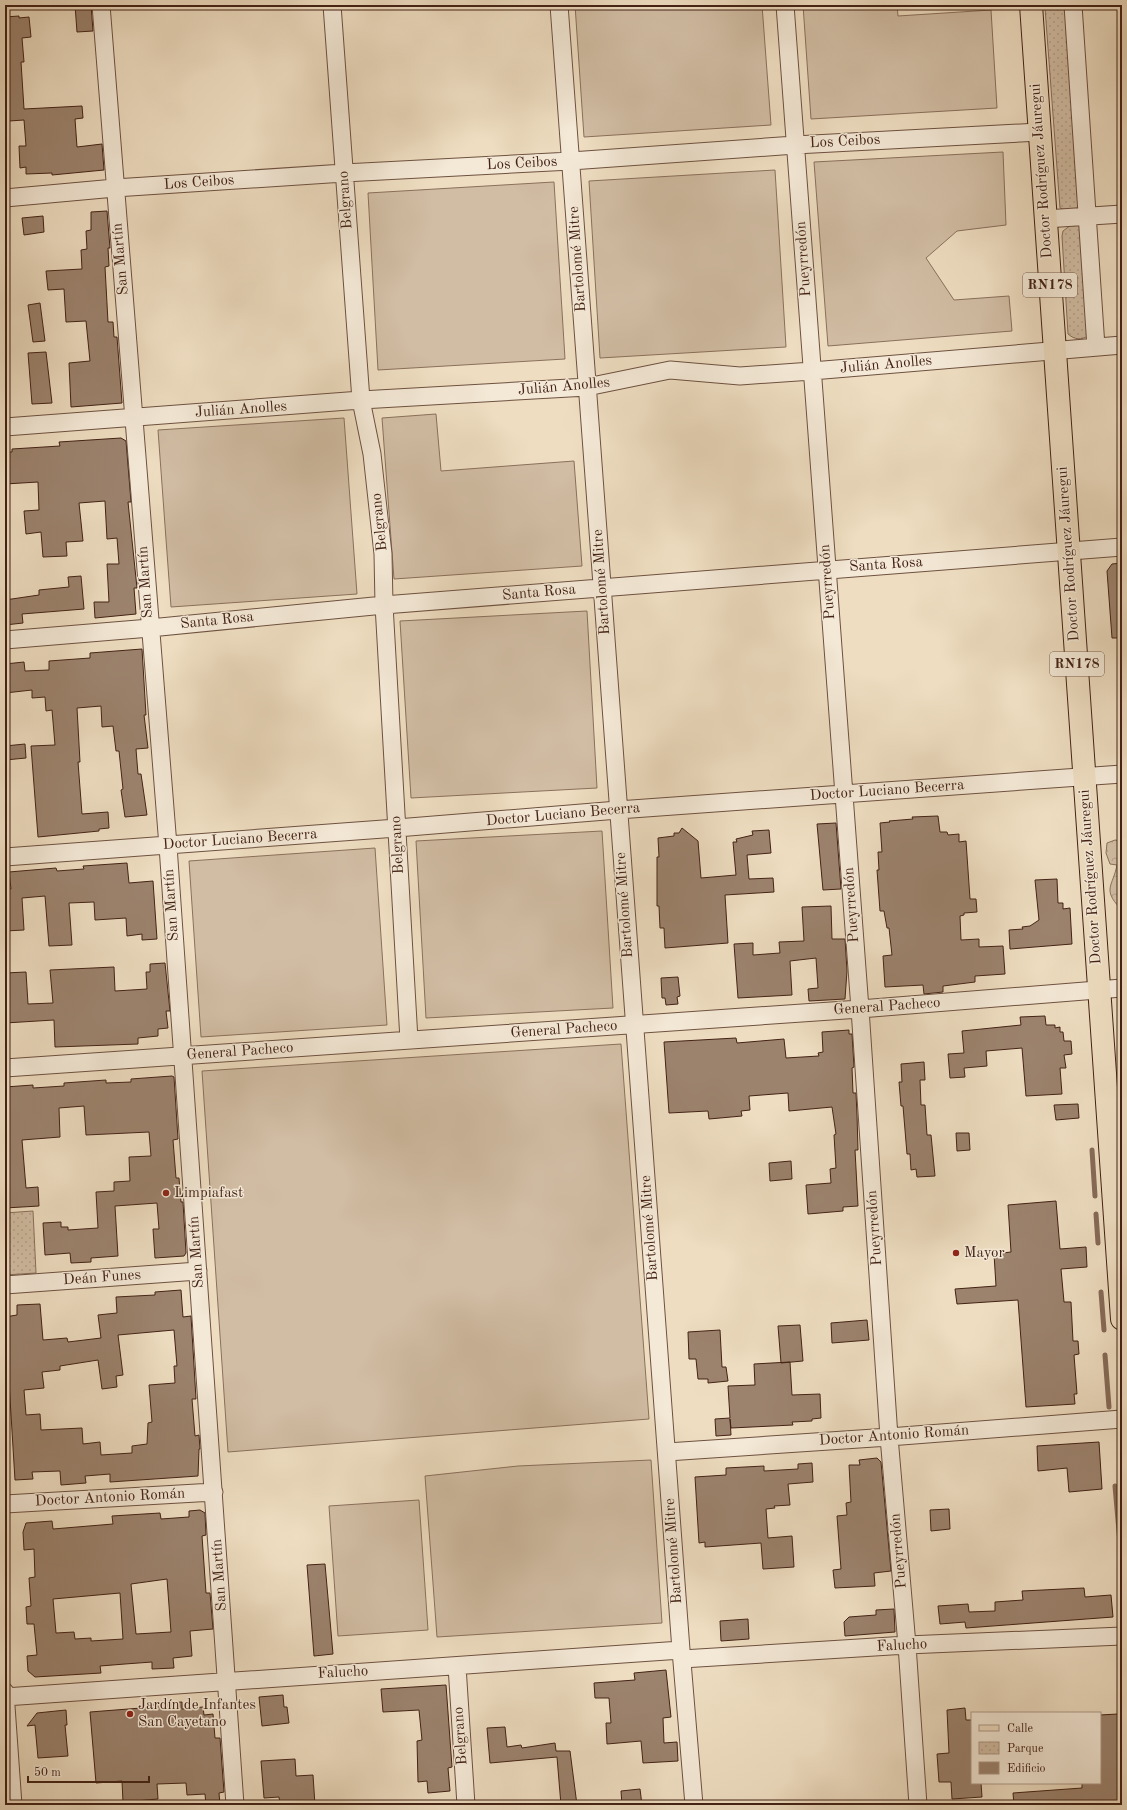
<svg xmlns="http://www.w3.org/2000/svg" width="1127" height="1810" font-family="'Old Standard TT',serif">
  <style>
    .grass { fill: #d1bda4; stroke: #8a705c }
    .forest { fill: url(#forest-crowns); stroke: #8a705c }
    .park { fill: url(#park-dots); stroke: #8a705c }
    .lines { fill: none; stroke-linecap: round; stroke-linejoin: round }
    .stream { stroke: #876c59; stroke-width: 5 }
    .building { fill: #9c836e; stroke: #432215; fill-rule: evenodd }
    .street-casing { stroke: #6e5140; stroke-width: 19 }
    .primary-casing { stroke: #432215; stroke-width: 24 }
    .street { stroke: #f4e9d7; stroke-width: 17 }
    .primary { stroke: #eeddc1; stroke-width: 22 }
    .poi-dot { fill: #8f2418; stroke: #f4e9d7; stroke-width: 1.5 }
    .labels { text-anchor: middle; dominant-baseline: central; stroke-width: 3; stroke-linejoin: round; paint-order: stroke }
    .shield { fill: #f4e9d7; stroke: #785e4f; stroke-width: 1 }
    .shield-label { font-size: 14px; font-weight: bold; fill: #432215 }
    .street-label { font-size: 15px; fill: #432215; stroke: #f4e9d7 }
    .poi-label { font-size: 15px; fill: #432215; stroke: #f4e9d7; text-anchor: start }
  </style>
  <defs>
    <pattern id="forest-crowns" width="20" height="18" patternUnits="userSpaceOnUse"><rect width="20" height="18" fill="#d1bda4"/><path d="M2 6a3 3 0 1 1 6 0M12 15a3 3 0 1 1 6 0" fill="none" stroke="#b5a28c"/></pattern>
    <pattern id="park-dots" width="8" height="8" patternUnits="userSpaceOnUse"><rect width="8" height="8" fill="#d1bda4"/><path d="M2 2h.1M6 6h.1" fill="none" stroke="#b5a28c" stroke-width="1.8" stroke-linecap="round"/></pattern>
  </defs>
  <rect width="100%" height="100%" fill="#eeddc1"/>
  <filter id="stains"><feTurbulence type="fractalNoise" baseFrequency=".005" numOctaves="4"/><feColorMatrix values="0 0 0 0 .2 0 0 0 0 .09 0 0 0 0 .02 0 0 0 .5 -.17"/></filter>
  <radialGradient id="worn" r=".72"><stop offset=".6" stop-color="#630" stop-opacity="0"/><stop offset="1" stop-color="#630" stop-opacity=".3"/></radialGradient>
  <!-- grass -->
  <path class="grass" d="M575 5H762L771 125 584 137Z
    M803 5H897L898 16 991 10 997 108 811 119Z
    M1003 152 1006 225 957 231 926 258 954 300 1009 296 1012 331 828 346 814 162Z
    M775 170 786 347 600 358 589 181Z
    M554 182 565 359 378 370 368 193Z
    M436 414 441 471 574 461 582 566 394 579 382 418Z
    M344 418 357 594 171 607 158 430Z
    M587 611 597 788 411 798 400 621Z
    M602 831 613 1008 426 1018 416 841Z
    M375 848 387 1025 201 1037 189 861Z
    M621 1044 649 1419 228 1452 202 1071Z
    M651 1460 662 1623 437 1637 425 1476 518 1466Z
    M419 1500 428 1630 338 1636 329 1506Z"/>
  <!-- forest -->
  <path class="forest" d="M1115 840 1122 841V931L1119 920 1120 908C1102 889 1113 886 1117 865L1110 864 1106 853 1107 843Z"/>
  <!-- park -->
  <path class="park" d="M1048 5 1065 6 1078 207C1072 211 1067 211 1060 208L1045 8Z
    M1071 225H1078L1084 228 1088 336C1081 340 1075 340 1068 334L1062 236 1063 231Z
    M33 1211 36 1273 5 1275V1213Z"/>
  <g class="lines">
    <!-- stream -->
    <path class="stream" d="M1092 1150 1095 1196
      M1096 1214 1098 1243
      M1101 1292 1104 1330
      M1105 1355 1109 1407
      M1115 1486 1122 1565"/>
  </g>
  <!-- building -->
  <path class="building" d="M75 5H91L93 31 77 32Z
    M19 16V18L29 17 31 37 22 38 24 62H21L24 109 82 106 83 118 75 119 77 147 102 144 104 170 52 175V173L26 174V167L20 168 19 146H26L24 120 9 121 5 68V17Z
    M107 211 110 248H108L109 266 105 267 108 322H113L114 337H117L122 403 71 407 69 363 90 361 86 321 66 322 64 289 48 290 46 271 82 269 81 250 87 249 86 231 91 230V212Z
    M43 216 44 232 24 235 22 218Z
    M40 303 45 341 33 342 28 305Z
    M46 352 52 403 32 404 28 353Z
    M121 438 126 441 131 502H128L137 588H134L136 614 95 618 94 602H109L107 564H119L117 538 107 539 105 501 79 503 83 541 66 542 67 556 43 557 41 532 26 534 24 511 39 510 38 482 5 484V452H12V449L60 446 59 442Z
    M1122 563V638H1112L1107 571 1112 564Z
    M81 576 84 609 22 614 23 623 5 625V600L39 595V590L69 587 68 577Z
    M142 649 146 715H144L148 748 136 749 138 774H141L147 815 125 817 121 790 123 789 119 751H116L113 726 102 727 101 706 77 708 80 762H78L82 814 108 812 109 828 99 829V831L38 837 31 746 55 745 52 710 46 711 45 697 32 698V690L5 693V664L24 662 25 671 49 670V661L90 658V653Z
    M25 744 26 758 5 760V746Z
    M938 816 940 832H947L948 835 959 834V842L966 841 970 899H976L977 912 964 913V915L960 916 961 940 979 939V947L1003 946 1005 974 975 976V982L943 986V992L924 994 923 985 885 987 883 956 892 955 889 928H887L884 911H880L877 870H879L878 852H882L880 823 890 822 889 821 913 819 912 817Z
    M836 823 841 889 823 890 817 824Z
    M682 828 698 841 701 878 736 875 733 842H737L736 839 753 835 752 831 769 830 771 853 747 855 749 879 773 878 774 892 725 895 728 943 665 948 664 928H660L659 906H657V857H659L658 838 674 836V833H679Z
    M127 863 129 883 153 881 157 939 142 940V934L127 936 126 918 95 920 94 902 69 903 72 945 49 946 45 896 22 898 24 930 5 931V889H11L9 872 56 868 57 871 84 869 83 866Z
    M1057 879 1058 903H1063V909L1070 908 1072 944 1010 949 1009 930 1023 929 1022 927 1030 926 1039 920 1035 880Z
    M831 906 832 939H845L847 971 845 999 809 1001 808 989 818 988 816 958 790 961 792 995 738 998 734 944 753 943V955L780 953 779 942 804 941 802 907Z
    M165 963 170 1011H166L168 1028 158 1029V1036L138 1038V1044L55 1047 54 1020 5 1023V973L26 972 28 1004 53 1003 50 970 114 967 115 991 147 989 146 972H150V964Z
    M678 977 680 996 677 997 678 1004 666 1005 665 998H662L661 978Z
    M1045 1016 1046 1025H1055V1028L1060 1027V1032H1063L1064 1041H1071L1072 1054 1064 1055 1066 1068H1060L1062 1094 1026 1096 1022 1048 986 1051 987 1066 964 1068 965 1077 950 1078 948 1054 964 1053 962 1031 1021 1025 1020 1017Z
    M849 1030V1034H852L854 1067 852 1068 853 1093H856L857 1115 858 1150H855L858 1206 843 1207V1211L808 1214 806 1185 831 1183 830 1169 836 1168 834 1135 836 1134 832 1107 789 1111 788 1093 749 1096 750 1110 741 1111 742 1116 709 1119 708 1111 669 1113 664 1042 736 1038 737 1043 784 1039 786 1058 819 1056 818 1053 823 1052 822 1032Z
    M924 1062 925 1080H920L921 1105H925L927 1135H931L935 1176 917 1177 916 1169 911 1170 910 1154H907L903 1106H901L899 1082H902L901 1064Z
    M172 1076 174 1077 178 1139 173 1140 176 1178H179L181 1202H183L186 1253 184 1256 155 1258 153 1229H159L157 1203 115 1206 118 1256 91 1258V1262L71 1263 70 1253 45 1255 43 1223 61 1222V1227H68V1230L98 1228 96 1192 114 1191V1182L130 1181 129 1157 151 1156 149 1132 86 1135 84 1106 59 1108 60 1137 22 1140 26 1188 38 1187 39 1206 5 1208V1087L33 1085V1088L64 1086V1083L106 1080V1083L131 1082V1079Z
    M1078 1104 1079 1118 1056 1120 1054 1105Z
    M956 1133H969L970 1150 957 1151Z
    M791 1161 792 1179 770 1181 769 1163Z
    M1056 1201 1060 1249 1086 1247 1087 1267 1061 1269 1064 1302H1071L1073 1341H1078L1079 1354 1074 1355 1077 1394H1074L1075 1404 1026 1407 1018 1300 957 1304 955 1289 996 1286 994 1254 1011 1252 1008 1205Z
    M181 1290 183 1317 191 1316 196 1399H192L195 1436 199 1435 200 1449H199L198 1476 110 1482V1474L85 1476 86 1483 61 1485 60 1471 32 1472 33 1479 15 1480 5 1317 17 1315V1305L40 1304 43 1340 67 1338 68 1342 101 1338 98 1315 117 1313 116 1297 155 1295V1292ZM174 1330 177 1366H174L175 1383 149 1385 152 1422 148 1423 147 1444 132 1446V1453L101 1455 100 1442 83 1444 82 1428 41 1430 40 1414 26 1415 24 1390 44 1388 42 1372 60 1370V1366L98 1360 102 1389 117 1387 116 1376 123 1375 118 1335Z
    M867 1320 869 1340 832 1343 831 1323Z
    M800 1325 803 1361 781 1363 778 1326Z
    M720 1330 722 1367H726L728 1381 708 1383V1379H698L696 1359H689L688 1332Z
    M790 1362 792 1395 820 1394 821 1418 812 1419V1421L792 1422 793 1425 731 1428 730 1419 731 1435 716 1436 715 1419 730 1418 728 1386 755 1385 754 1364Z
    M1099 1442 1102 1489 1069 1492 1067 1468 1038 1471 1037 1446Z
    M877 1458 881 1462 891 1571 874 1573 875 1586 835 1588 833 1570 841 1569 837 1516 847 1515 846 1503 851 1502 849 1465H860L859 1460Z
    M812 1463 813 1482 788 1484 790 1505 774 1506 775 1508 766 1509 768 1538 792 1536 794 1567 763 1569 761 1543 705 1547V1542L699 1543 695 1477 726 1475V1468L764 1466V1471L798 1469V1464Z
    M949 1509 950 1529 931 1531 930 1510Z
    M200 1510 205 1513 206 1535 202 1536 206 1593H210L213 1629 190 1631 192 1656 173 1658 174 1668 152 1669V1662L125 1664 100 1666 101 1673 35 1677 28 1671 27 1656 37 1655 34 1624H27L26 1607 31 1606 29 1578 35 1577 34 1549 24 1550 23 1532 26 1523 52 1521 53 1529 113 1524 112 1516 160 1513 161 1519 189 1517V1511ZM167 1579 171 1632 136 1634 131 1584ZM120 1593 123 1639 91 1641V1638L75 1639 74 1632 56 1633 53 1599Z
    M325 1564 333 1654 314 1656 307 1565Z
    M1084 1588 1085 1597 1111 1595 1113 1617 966 1628 965 1622 940 1624 938 1606 968 1604 969 1612 995 1611V1602L1023 1600 1022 1591Z
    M894 1609 895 1632 845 1636 844 1622 849 1617 876 1615V1610Z
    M748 1619 749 1639 721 1641 720 1621Z
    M666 1670 671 1717 663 1718 664 1743 677 1742 678 1761 643 1763 641 1741 607 1744 606 1723H611L609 1698H595L594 1683 635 1680 634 1673Z
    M446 1685 452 1767 448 1768 450 1791 428 1793 427 1781 418 1782 417 1741 422 1740 419 1710 383 1712 381 1689Z
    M283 1695 284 1707H287L289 1723 262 1726 259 1697Z
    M182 1702V1709L203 1707 204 1715 213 1714 215 1738H220L224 1792 219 1793 220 1805H206L205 1794 187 1795 186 1783 157 1784 158 1799 123 1802 122 1781 96 1783 90 1712 154 1707 153 1704Z
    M965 1708 966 1720H972V1783H981L982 1797 952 1799 951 1782H939L937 1754 949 1753 947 1710Z
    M66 1710 67 1725H65L68 1756 38 1758 35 1725 27 1726 37 1713Z
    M1118 1714 1120 1737H1122V1803L1105 1805H1014L1013 1793 1082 1788V1783H1100V1715Z
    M505 1727 507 1747 521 1745 522 1748 555 1743 556 1751H570L577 1805H561L557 1757 490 1763 487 1728Z
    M295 1759 296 1776 313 1775 315 1805H299V1803L280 1804 279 1797 264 1798 261 1761Z
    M640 1789 642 1805H622L621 1791Z"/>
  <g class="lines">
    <defs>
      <path id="street" d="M101 5 168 846 235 1805
        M332 5 361 400 372 454 383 554 384 605 409 1040
        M559 5 681 1650 694 1805
        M785 5 860 1009 889 1437 907 1645 918 1805
        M1073 5 1096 347
        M5 198 115 188 344 173 571 161 795 145 1039 132
        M1045 219 1122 214
        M5 427 361 400 587 387 670 370 740 376 812 371 1122 345
        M5 640 150 628 384 605 1122 547
        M5 857 397 828 618 810 1122 774
        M5 1068 860 1009 1122 988
        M5 1285 198 1271
        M667 1452 889 1437 1122 1419
        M5 1504 214 1492
        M682 1659 907 1645 1122 1636
        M457 1666 466 1805
        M5 1692 13 1805
        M5 1697 681 1650"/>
      <path id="primary" d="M1031 5 1122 1319"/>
    </defs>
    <!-- street casing -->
    <use href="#street" class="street-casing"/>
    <!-- primary casing -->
    <use href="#primary" class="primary-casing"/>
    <!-- street -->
    <use href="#street" class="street"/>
    <!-- primary -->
    <use href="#primary" class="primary"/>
  </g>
  <!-- markers -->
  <g class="poi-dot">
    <circle cx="166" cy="1193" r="4"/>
    <circle cx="956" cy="1253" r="4"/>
    <circle cx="130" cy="1714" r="4"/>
  </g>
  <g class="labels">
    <!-- shield labels -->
    <g class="shield">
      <rect x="1023" y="273" width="54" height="24" rx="3"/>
      <rect x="1050" y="652" width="54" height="24" rx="3"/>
    </g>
    <g class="shield-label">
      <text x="1050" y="285">RN178</text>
      <text x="1077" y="664">RN178</text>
    </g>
    <!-- street labels -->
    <g class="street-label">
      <text transform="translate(845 142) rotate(-3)">Los Ceibos</text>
      <text transform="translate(522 164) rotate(-3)">Los Ceibos</text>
      <text transform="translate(1042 171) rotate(-94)">Doctor Rodríguez Jáuregui</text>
      <text transform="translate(199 183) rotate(-4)">Los Ceibos</text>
      <text transform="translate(346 200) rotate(-94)">Belgrano</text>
      <text transform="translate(121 259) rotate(-95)">San Martín</text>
      <text transform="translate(578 259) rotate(-94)">Bartolomé Mitre</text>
      <text transform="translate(804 259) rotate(-94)">Pueyrredón</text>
      <text transform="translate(886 365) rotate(-5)">Julián Anolles</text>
      <text transform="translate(564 387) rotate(-5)">Julián Anolles</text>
      <text transform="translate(241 410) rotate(-4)">Julián Anolles</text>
      <text transform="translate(380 522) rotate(-96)">Belgrano</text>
      <text transform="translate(1069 554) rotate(-94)">Doctor Rodríguez Jáuregui</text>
      <text transform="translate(886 565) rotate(-4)">Santa Rosa</text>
      <text transform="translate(146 582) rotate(-94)">San Martín</text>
      <text transform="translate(602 582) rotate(-94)">Bartolomé Mitre</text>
      <text transform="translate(828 582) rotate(-94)">Pueyrredón</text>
      <text transform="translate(539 593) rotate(-5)">Santa Rosa</text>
      <text transform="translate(217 621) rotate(-6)">Santa Rosa</text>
      <text transform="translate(887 791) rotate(-4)">Doctor Luciano Becerra</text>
      <text transform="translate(563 815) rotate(-5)">Doctor Luciano Becerra</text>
      <text transform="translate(240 840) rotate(-4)">Doctor Luciano Becerra</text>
      <text transform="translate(398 845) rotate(-93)">Belgrano</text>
      <text transform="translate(1091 877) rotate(-94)">Doctor Rodríguez Jáuregui</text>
      <text transform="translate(172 905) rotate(-94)">San Martín</text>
      <text transform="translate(625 905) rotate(-94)">Bartolomé Mitre</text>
      <text transform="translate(852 905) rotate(-94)">Pueyrredón</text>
      <text transform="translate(887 1007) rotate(-4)">General Pacheco</text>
      <text transform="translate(564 1030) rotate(-4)">General Pacheco</text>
      <text transform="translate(240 1052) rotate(-4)">General Pacheco</text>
      <text transform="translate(650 1228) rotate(-94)">Bartolomé Mitre</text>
      <text transform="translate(875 1228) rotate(-94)">Pueyrredón</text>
      <text transform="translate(197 1252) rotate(-94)">San Martín</text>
      <text transform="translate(102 1278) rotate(-4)">Deán Funes</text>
      <text transform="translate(894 1436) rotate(-4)">Doctor Antonio Román</text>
      <text transform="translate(110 1498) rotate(-3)">Doctor Antonio Román</text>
      <text transform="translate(674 1551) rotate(-94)">Bartolomé Mitre</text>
      <text transform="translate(899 1551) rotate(-95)">Pueyrredón</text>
      <text transform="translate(220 1575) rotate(-94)">San Martín</text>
      <text transform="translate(902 1646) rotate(-3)">Falucho</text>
      <text transform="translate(343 1673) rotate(-3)">Falucho</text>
      <text transform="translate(461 1736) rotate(-94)">Belgrano</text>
    </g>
    <!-- poi labels -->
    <g class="poi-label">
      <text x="174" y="1193">Limpiafast</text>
      <text x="964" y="1253">Mayor</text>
      <text x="138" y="1705">Jardín de Infantes<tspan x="138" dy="17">San Cayetano</tspan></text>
    </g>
  </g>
  <!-- margin -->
  <rect width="1127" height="1810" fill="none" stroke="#eeddc1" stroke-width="20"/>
  <rect x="6" y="6" width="1115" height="1798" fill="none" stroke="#432215" stroke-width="2"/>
  <rect x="10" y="10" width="1107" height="1790" fill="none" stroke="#432215"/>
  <!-- legend -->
  <rect x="971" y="1712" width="130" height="72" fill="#f4e9d7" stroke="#ad9989"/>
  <rect x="979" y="1725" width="20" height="6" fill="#eeddc1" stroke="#ad9989"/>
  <text x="1007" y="1732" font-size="12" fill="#432215">Calle</text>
  <rect x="979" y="1742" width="20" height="12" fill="url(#park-dots)" stroke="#ad9989"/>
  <text x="1007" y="1752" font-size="12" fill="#432215">Parque</text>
  <rect x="979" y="1762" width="20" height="12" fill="#9c836e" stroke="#ad9989"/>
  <text x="1007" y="1772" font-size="12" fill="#432215">Edificio</text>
  <!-- scale -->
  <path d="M28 1776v6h121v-6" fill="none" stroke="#432215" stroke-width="2"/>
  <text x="34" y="1776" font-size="12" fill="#432215" stroke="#f4e9d7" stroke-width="3" paint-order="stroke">50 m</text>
  <rect width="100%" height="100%" filter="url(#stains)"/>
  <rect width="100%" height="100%" fill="url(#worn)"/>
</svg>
